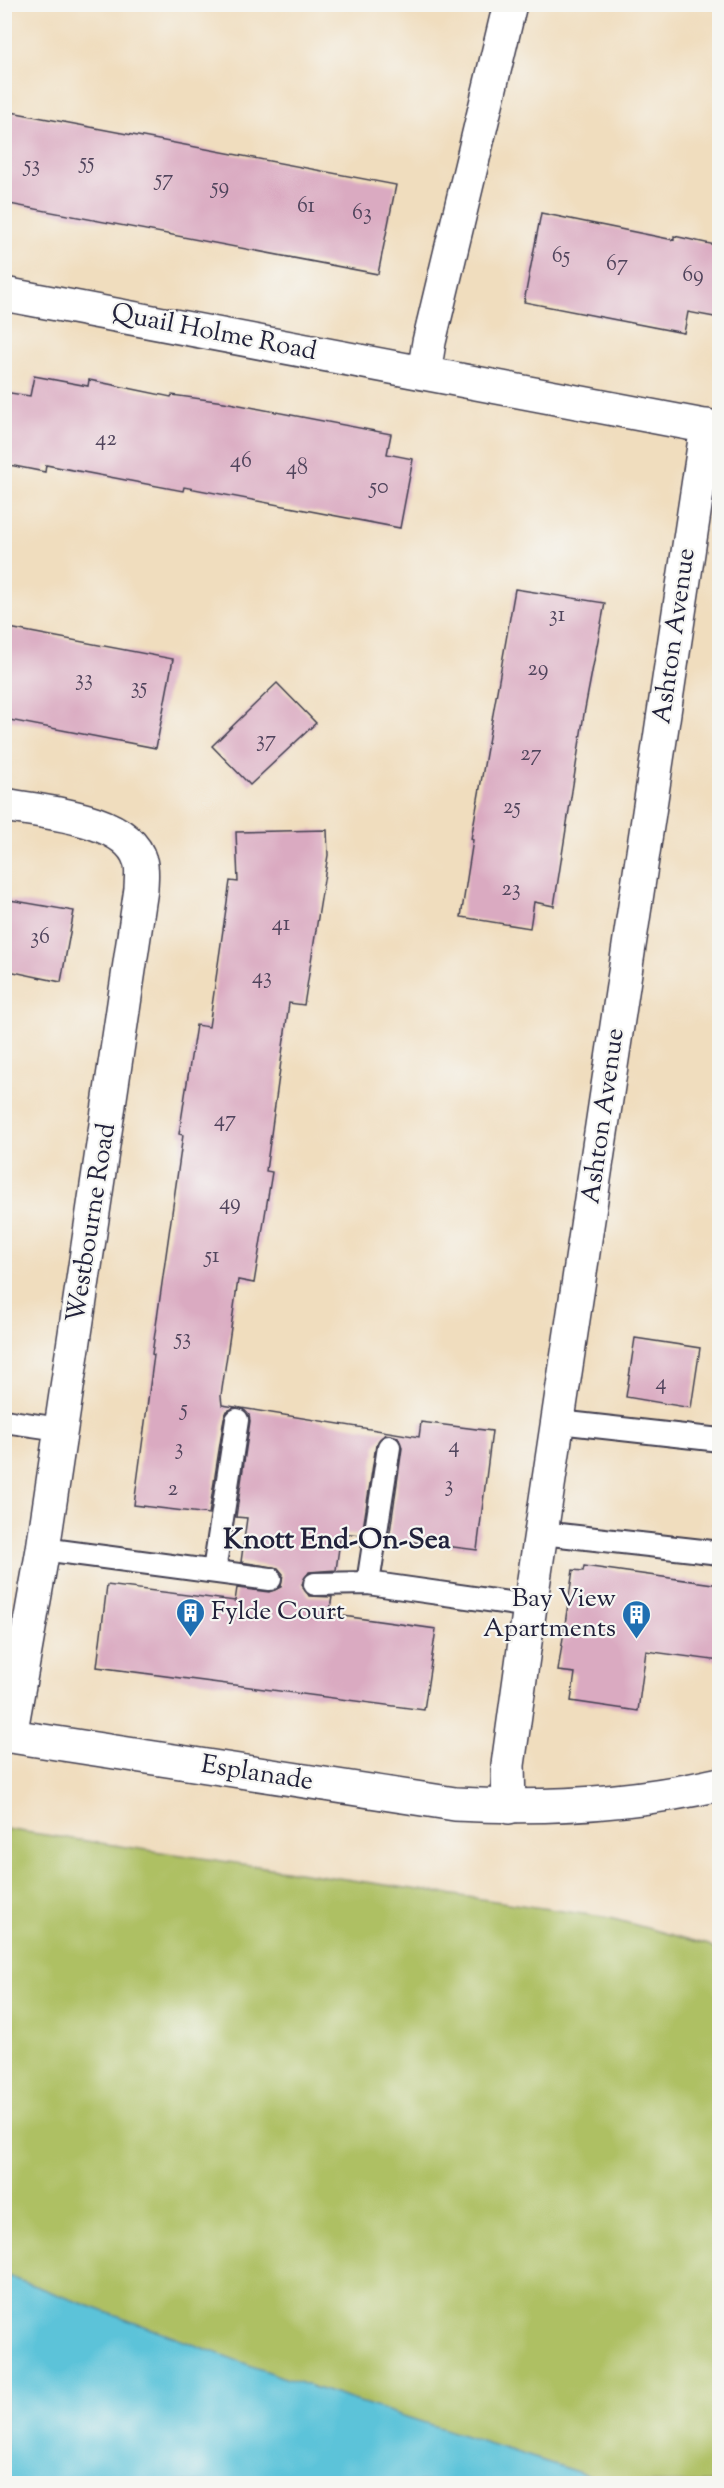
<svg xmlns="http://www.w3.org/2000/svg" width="724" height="2488" font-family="'Sorts Mill Goudy',serif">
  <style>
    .green { fill: #aec064; stroke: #687150; stroke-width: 1.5 }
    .water { fill: #5cc3d9; stroke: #3f728a; stroke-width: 1.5 }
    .building { fill: #daaac1 }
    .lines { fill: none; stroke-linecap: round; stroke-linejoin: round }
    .service-casing { stroke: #413e4f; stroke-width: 26 }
    .minor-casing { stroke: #413e4f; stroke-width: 36 }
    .secondary-casing { stroke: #413e4f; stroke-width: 36 }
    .service { stroke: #fff; stroke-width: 22 }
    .minor { stroke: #fff; stroke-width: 33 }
    .secondary { stroke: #fff; stroke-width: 33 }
    .labels { text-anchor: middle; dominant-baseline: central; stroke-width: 4.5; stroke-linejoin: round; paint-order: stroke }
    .number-label { font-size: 22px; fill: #50445c }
    .street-label { font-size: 26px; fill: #22223b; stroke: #f6f6f2 }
    .poi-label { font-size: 26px; fill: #22223b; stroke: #f6f6f2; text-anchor: end }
    .quarter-label { font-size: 28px; font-weight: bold; fill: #22223b; stroke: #f6f6f2 }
  </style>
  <rect width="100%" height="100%" fill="#f6f6f2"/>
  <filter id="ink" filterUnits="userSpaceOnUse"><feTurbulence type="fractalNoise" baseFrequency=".0167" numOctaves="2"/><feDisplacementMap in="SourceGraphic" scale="12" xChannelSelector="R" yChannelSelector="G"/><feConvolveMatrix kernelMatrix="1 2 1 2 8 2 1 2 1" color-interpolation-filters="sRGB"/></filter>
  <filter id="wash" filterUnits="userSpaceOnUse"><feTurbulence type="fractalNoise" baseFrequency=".008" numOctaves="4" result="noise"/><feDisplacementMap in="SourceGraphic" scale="24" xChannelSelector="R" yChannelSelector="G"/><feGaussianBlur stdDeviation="1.35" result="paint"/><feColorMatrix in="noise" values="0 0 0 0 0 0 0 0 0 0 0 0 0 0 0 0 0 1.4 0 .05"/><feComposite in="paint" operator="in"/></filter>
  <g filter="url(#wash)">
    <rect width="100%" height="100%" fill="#f0ddbe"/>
    <!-- green -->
    <path class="green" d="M5 1829 610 1918 709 1945 719 1955V2483L5 2484Z"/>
    <!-- water -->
    <path class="water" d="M5 2275 282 2377 612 2483H5Z"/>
    <g id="blocks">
      <!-- building -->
      <path class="building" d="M11 112 396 185 378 274 4 203V145Z
        M541 213 674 240V236L720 246V318L688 312 684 333 524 302Z
        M34 376 88 386 89 380 171 397 172 395 224 402 391 434 387 454 413 459 400 528 184 487 183 491 46 465 45 472 4 464V392L30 396Z
        M515 589 605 603 584 714 554 906 534 902 530 928 461 917 473 840 471 839Z
        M4 627 173 659 156 748 4 719Z
        M277 683 316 723 250 785 212 746Z
        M327 830 328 855 304 1005 289 1003 266 1171 272 1172 254 1283 238 1280 221 1396 222 1405 236 1407 227 1411 224 1418 209 1514 134 1505 154 1355 152 1354 183 1135 179 1134 196 1025 209 1027 230 881 238 882 236 832Z
        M4 899 74 911 61 982 4 970Z
        M635 1338 700 1348 691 1408 626 1397Z
        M241 1408 419 1437 421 1422 492 1431 477 1550 389 1539 402 1448 398 1437 385 1434 376 1445 362 1535 341 1533 336 1570 309 1572 302 1584 309 1596 332 1597 329 1614 436 1629 424 1710 97 1667 107 1585 235 1601 237 1588 269 1592 281 1587 283 1574 278 1568 241 1562 247 1518 236 1517 250 1421 249 1415Z
        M584 1566 720 1585V1661L646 1651 638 1711 571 1701 575 1673 558 1671 573 1570 583 1571Z"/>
    </g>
  </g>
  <g filter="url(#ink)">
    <use href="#blocks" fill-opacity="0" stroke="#413e4f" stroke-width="1.5"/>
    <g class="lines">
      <defs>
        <path id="service" d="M4 1421 60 1429
          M559 1422 720 1440
          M542 1533 720 1553
          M43 1549 270 1579
          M214 1571 237 1420
          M368 1583 389 1447
          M315 1584 368 1583 530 1606"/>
        <path id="minor" d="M4 294 720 429
          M424 373 429 342 510 4
          M4 805C42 812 128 817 140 861 143 869 141 881 141 889L43 1549 10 1736
          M509 1807 508 1765 530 1606 707 426"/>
        <path id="secondary" d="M4 1735 455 1804C543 1809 633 1804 720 1784"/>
      </defs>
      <!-- service casing -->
      <use href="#service" class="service-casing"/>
      <!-- minor casing -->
      <use href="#minor" class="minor-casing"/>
      <!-- secondary casing -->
      <use href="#secondary" class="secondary-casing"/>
      <!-- service -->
      <use href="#service" class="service"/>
      <!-- minor -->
      <use href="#minor" class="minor"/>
      <!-- secondary -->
      <use href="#secondary" class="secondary"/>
    </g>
  </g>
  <!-- icons -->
  <defs>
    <symbol id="building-pin" viewBox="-11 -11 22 30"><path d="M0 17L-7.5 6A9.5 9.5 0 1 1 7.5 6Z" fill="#1f6fb2" stroke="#f6f6f2"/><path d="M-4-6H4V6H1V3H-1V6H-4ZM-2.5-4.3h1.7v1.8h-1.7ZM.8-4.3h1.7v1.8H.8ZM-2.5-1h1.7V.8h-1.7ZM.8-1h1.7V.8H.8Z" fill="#fff"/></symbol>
  </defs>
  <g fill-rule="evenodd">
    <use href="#building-pin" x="174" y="1596" width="33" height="45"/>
    <use href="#building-pin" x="620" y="1598" width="33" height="45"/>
  </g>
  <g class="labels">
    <!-- number labels -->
    <g class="number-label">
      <text x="87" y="163">55</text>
      <text x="32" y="166">53</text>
      <text x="164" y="180">57</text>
      <text x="220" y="188">59</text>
      <text x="306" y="207">61</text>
      <text x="362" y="214">63</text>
      <text x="561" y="257">65</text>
      <text x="617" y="265">67</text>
      <text x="693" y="276">69</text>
      <text x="106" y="440">42</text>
      <text x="241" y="462">46</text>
      <text x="297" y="469">48</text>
      <text x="379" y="488">50</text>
      <text x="557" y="616">31</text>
      <text x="538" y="670">29</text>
      <text x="84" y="680">33</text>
      <text x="139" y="688">35</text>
      <text x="266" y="741">37</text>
      <text x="531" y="755">27</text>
      <text x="512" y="808">25</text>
      <text x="511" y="890">23</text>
      <text x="281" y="925">41</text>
      <text x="40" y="938">36</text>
      <text x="262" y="978">43</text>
      <text x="225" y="1121">47</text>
      <text x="230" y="1204">49</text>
      <text x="212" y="1257">51</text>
      <text x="183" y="1339">53</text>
      <text x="661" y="1384">4</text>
      <text x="184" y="1410">5</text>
      <text x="454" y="1447">4</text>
      <text x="179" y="1449">3</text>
      <text x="449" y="1486">3</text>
      <text x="173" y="1490">2</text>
    </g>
    <!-- street labels -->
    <g class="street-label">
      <text transform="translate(214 333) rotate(11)">Quail Holme Road</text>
      <text transform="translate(675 636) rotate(-82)">Ashton Avenue</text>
      <text transform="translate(604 1116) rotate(-82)">Ashton Avenue</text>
      <text transform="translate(92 1223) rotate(-81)">Westbourne Road</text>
      <text transform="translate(257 1774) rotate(9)">Esplanade</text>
    </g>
    <!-- poi labels -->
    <g class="poi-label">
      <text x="616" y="1599">Bay View<tspan x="616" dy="30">Apartments</tspan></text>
      <text x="211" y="1612" text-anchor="start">Fylde Court</text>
    </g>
    <!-- quarter labels -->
    <g class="quarter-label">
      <text x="337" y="1541">Knott End-On-Sea</text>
    </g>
  </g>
  <!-- margin -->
  <rect width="724" height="2488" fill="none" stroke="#f6f6f2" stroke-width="24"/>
</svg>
